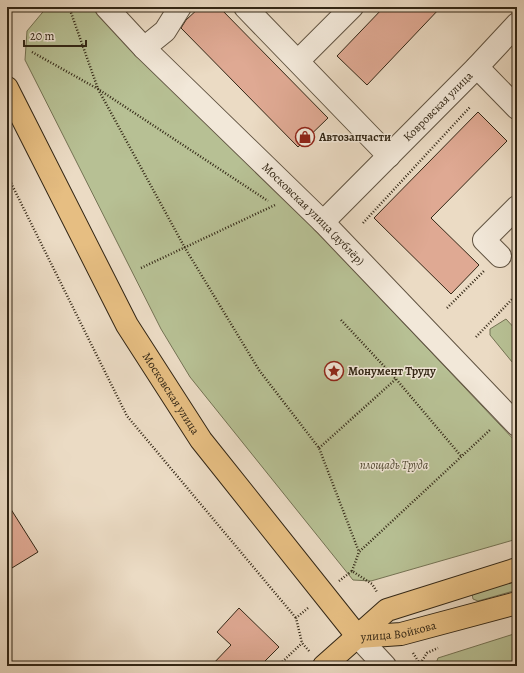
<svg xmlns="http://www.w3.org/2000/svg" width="524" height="673" font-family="Alegreya,serif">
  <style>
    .green { fill: #b7c094; stroke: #747354 }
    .building { fill: #dfa993; stroke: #322615 }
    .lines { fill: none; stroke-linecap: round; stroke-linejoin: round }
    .minor-casing { stroke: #605341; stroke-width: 24 }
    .major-casing { stroke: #322615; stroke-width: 24 }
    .path { stroke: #322615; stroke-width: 2.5; stroke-dasharray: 1 2; stroke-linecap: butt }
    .minor { stroke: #f2e8d9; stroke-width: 22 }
    .major { stroke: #e6be82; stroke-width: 22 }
    .labels { text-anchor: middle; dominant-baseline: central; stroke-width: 3; stroke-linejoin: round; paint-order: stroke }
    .street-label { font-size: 12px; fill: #322615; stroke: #f2e8d9 }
    .poi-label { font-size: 12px; font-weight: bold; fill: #322615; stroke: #f2e8d9; text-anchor: start }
    .park-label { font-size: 12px; font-style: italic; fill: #534c35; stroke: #f2e8d9 }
  </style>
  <rect width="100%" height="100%" fill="#ebdbc4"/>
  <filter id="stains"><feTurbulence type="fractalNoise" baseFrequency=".005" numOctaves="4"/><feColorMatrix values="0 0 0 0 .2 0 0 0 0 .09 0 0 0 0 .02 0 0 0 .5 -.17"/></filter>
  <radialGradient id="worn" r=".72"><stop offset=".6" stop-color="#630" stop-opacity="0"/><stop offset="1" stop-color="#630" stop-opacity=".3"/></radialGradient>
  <!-- green -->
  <path class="green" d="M47 7H91L326 241 517 443V539L371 581 353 580 190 377 161 329 25 60 27 31Z
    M506 319 517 331V368L490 335V329Z
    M517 578V590L478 601 473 599 472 594Z
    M517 633V666H435L438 658Z"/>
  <!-- building -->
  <path class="building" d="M200 7H219L328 118 298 147 181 28 186 20Z
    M384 7H441L367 85 337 56Z
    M478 112 507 141 431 218 479 265 451 294 374 218Z
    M7 503 38 552 7 571Z
    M239 608 279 647 260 666H211L231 645 217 632Z"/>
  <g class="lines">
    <defs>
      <g id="minor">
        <path id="s1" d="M106 7 144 48 323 222 517 425"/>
        <path d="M245 7 389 156"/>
        <path d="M144 48 165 31 180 7"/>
        <path d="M298 61 352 7"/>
        <path d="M477 67 517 108"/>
        <path id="s2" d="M323 222 477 67 517 24"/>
        <path d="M500 256 484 240 517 207"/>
        <path d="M358 637 385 666"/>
      </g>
      <g id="major">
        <path id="s3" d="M7 88 127 325 201 440 358 637"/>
        <path id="s4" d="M358 637 401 634 517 603"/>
        <path d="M324 666 387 610 517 569"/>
      </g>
    </defs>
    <!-- minor casing -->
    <use href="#minor" class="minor-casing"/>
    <!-- major casing -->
    <use href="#major" class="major-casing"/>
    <!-- path -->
    <path class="path" d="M69 7 98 89 185 248 259 370 319 448 359 552
      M32 52 98 89 268 201
      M7 175 127 416 296 618
      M363 223 470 107
      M141 268 275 205
      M447 308 485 270
      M341 320 396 379 461 456
      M476 337 517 294
      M319 448 396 379
      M352 571 359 552 491 429
      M339 581 352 571 372 584 377 592
      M308 608 296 618 302 643 310 652
      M413 653 420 664 418 666
      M278 666 302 643
      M421 666 420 664 427 653 438 648"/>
    <!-- minor -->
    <use href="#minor" class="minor"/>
    <!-- major -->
    <use href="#major" class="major"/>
  </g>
  <!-- icons -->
  <defs>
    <symbol id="shop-ring" viewBox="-11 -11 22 22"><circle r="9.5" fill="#f2e8d9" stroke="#8f2418" stroke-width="1.5"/><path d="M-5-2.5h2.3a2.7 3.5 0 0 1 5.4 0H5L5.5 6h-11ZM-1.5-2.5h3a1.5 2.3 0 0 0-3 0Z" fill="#8f2418"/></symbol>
    <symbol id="sight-ring" viewBox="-11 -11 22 22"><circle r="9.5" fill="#f2e8d9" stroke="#8f2418" stroke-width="1.5"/><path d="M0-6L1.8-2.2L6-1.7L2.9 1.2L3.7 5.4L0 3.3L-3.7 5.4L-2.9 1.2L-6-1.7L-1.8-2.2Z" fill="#8f2418"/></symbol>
  </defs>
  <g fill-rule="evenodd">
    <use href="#shop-ring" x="294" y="126" width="22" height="22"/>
    <use href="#sight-ring" x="323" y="360" width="22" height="22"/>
  </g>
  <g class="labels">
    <!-- street labels -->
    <g class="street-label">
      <text stroke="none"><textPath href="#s2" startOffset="163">Ковровская улица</textPath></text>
      <text stroke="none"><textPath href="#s1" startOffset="293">Московская улица (дублёр)</textPath></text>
      <text stroke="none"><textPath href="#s3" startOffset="347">Московская улица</textPath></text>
      <text stroke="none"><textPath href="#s4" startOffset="41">улица Войкова</textPath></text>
    </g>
    <!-- poi labels -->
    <g class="poi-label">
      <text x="319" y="137">Автозапчасти</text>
      <text x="348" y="371">Монумент Труду</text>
    </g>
    <!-- park labels -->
    <g class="park-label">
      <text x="394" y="465">площадь Труда</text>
    </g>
  </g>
  <!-- margin -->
  <rect width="524" height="673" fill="none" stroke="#ebdbc4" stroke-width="24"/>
  <rect x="8" y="8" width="508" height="657" fill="none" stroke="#322615" stroke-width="2"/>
  <rect x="12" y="12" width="500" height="649" fill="none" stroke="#322615"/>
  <!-- scale -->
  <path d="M24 40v6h62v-6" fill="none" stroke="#322615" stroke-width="2"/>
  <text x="30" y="40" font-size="12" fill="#322615" stroke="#f2e8d9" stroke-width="3" paint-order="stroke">20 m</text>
  <rect width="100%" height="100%" filter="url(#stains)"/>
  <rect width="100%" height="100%" fill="url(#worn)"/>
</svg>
